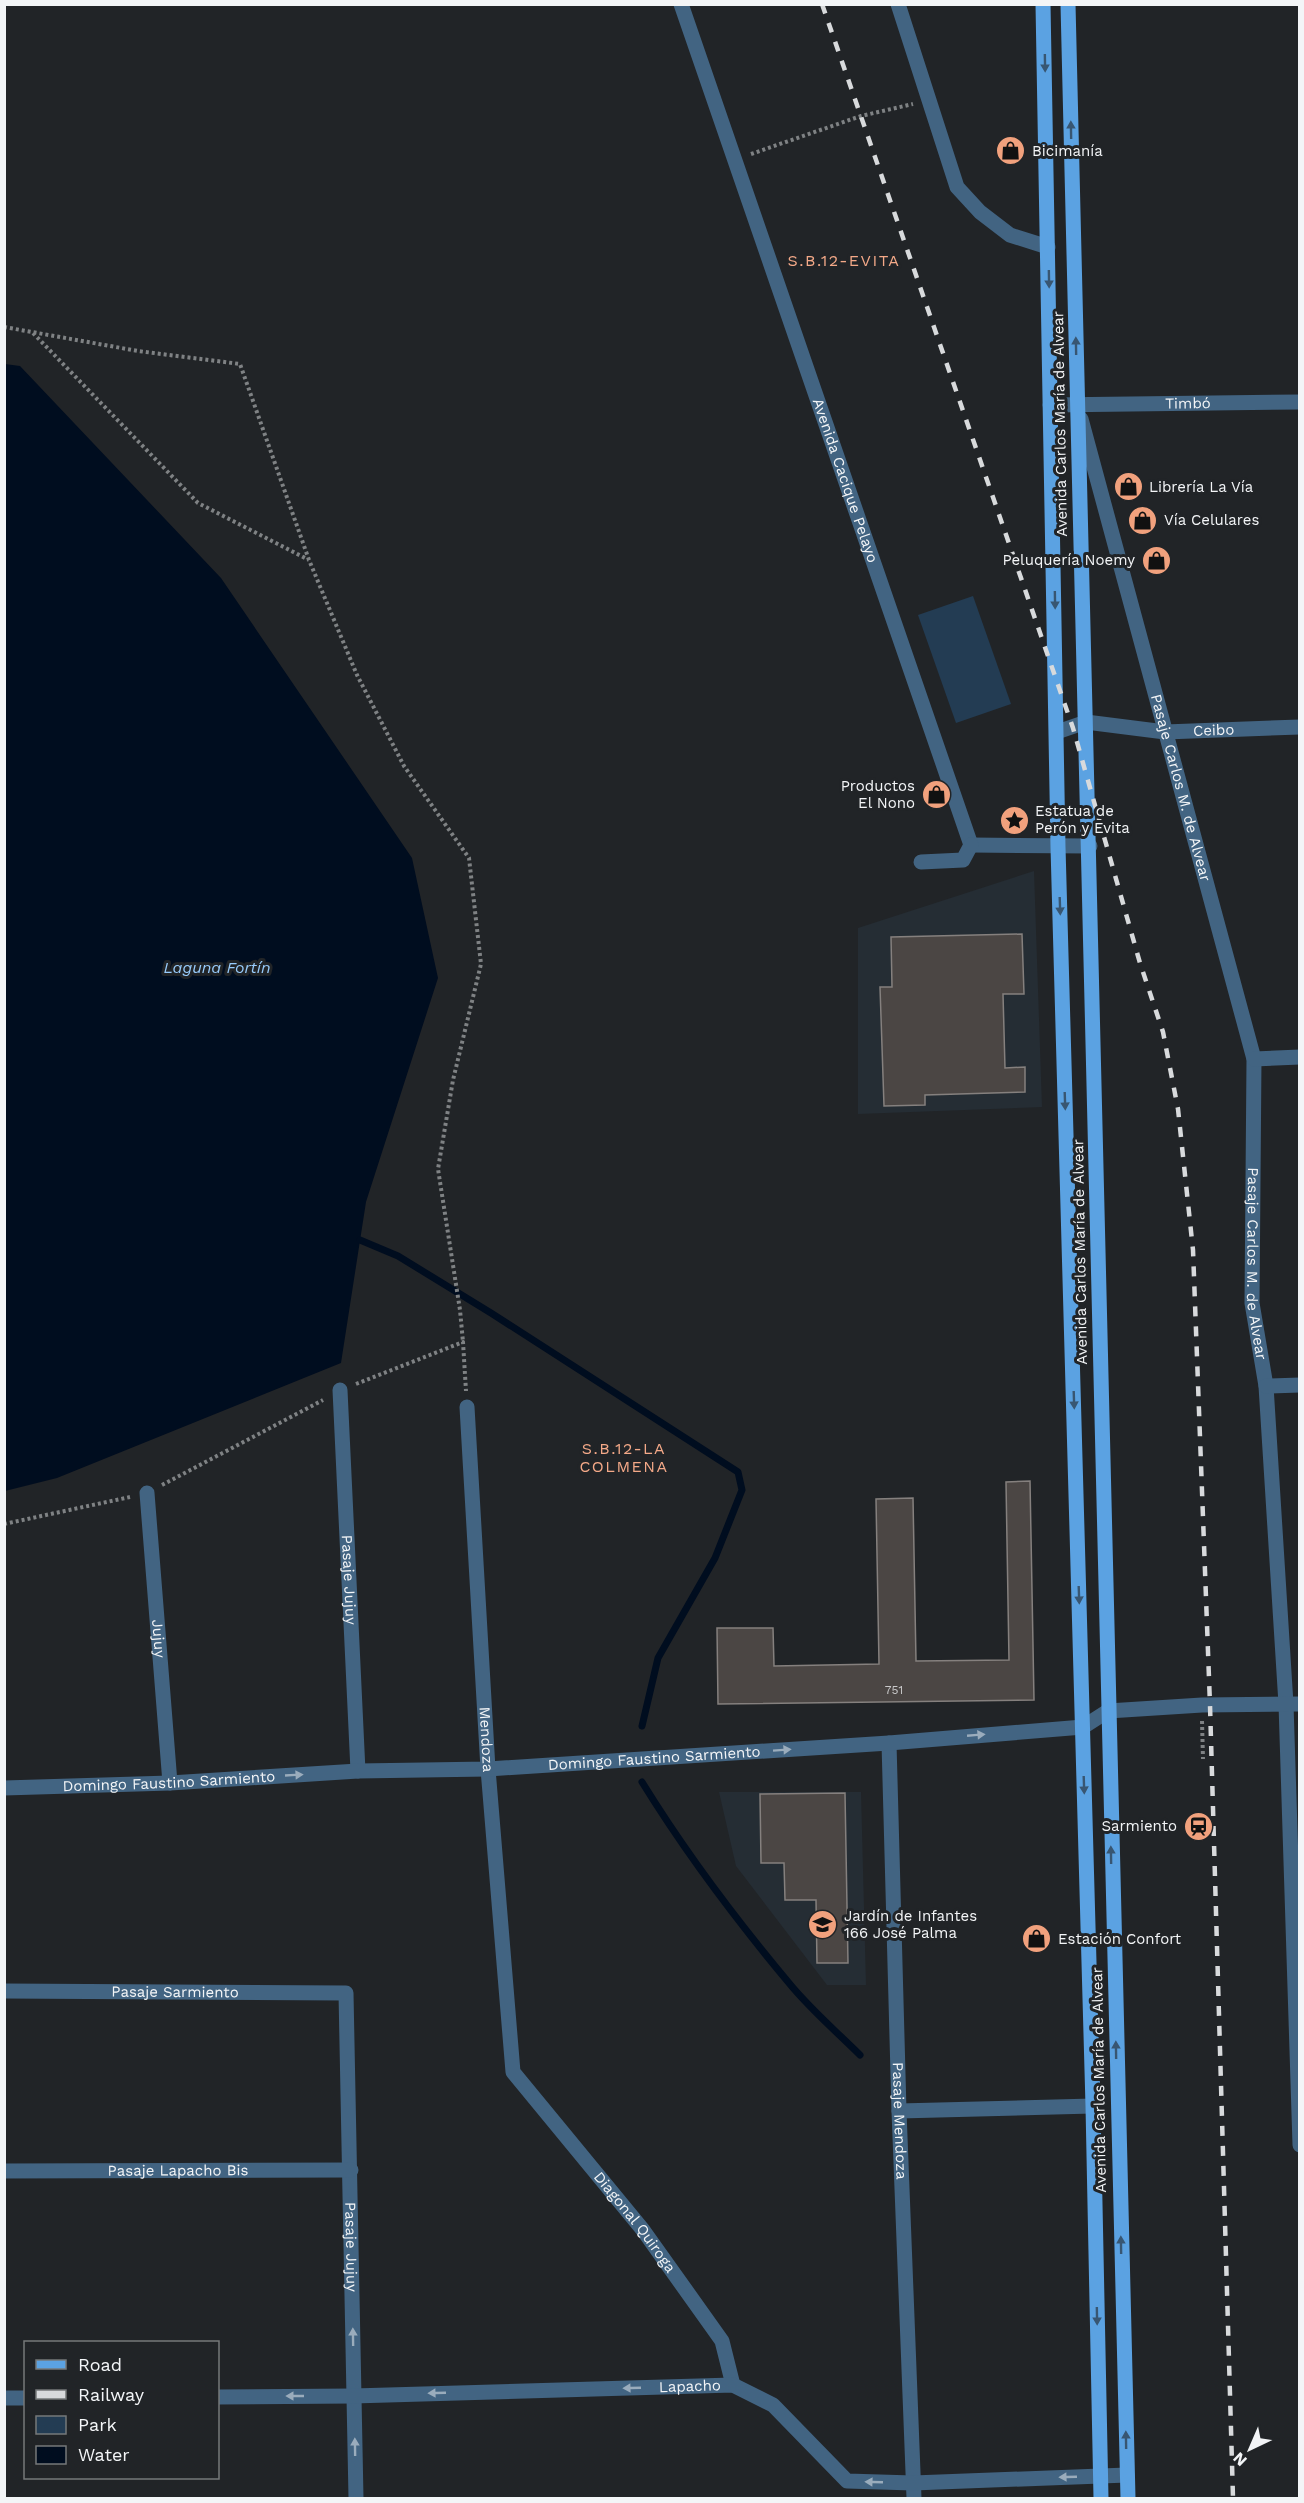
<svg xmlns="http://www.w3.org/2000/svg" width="1304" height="2503" font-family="'Work Sans',sans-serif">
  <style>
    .built { fill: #252d34 }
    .green { fill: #233c53 }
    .water { fill: #000d1f }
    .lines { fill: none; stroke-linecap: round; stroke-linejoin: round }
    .stream { stroke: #000d1f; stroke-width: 7 }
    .building { fill: #4b4644; stroke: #85807e; stroke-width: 1.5 }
    .path { stroke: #7f8284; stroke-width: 4; stroke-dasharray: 3 3; stroke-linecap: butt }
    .minor { stroke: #426482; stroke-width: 15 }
    .major { stroke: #5ba2e2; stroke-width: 15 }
    .rail { stroke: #d8dadc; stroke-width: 4.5; stroke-dasharray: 10 10; stroke-linecap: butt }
    .oneway { fill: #385672 }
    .oneway2 { fill: #9aacbc }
    .labels { text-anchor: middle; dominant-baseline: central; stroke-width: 6; stroke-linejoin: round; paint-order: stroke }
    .number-label { font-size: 12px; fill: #c9c9ca }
    .poi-label { font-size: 15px; fill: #f3f5f7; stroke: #212427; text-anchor: start }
    .street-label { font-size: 15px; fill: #f3f5f7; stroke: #212427 }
    .neighbourhood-label { font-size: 16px; letter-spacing: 1.5px; fill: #f4a988; stroke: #212427 }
    .water-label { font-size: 16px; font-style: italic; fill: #98ccfc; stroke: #212427 }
  </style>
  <rect width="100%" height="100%" fill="#212427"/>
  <!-- built -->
  <path class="built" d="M1034 871 1042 1107 858 1114V928Z
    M719 1792H861L866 1985H827L736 1866Z"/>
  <!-- green -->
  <path class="green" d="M973 596 1011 704 956 723 918 615Z"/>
  <!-- water -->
  <path class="water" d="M5 364 20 366 221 578 412 858 438 978 366 1202 341 1363 57 1478 5 1491Z"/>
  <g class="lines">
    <!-- stream -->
    <path class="stream" d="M360 1240 398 1256 491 1313 738 1472 742 1490 715 1558 658 1658 642 1726
      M642 1782C684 1850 738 1922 789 1983 810 2009 837 2032 860 2055"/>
  </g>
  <!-- building -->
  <path class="building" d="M1022 934 1024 994H1003L1005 1068 1025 1067V1092L925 1095V1105L884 1106 880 987H892L891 937Z
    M1030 1481 1034 1700 718 1704 717 1628H773L774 1666 879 1664 876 1499 913 1498 916 1661 1009 1660 1006 1482Z
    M845 1793 848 1963H817L816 1900H785L784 1863H761L760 1794Z"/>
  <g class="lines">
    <!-- path -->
    <path class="path" d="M751 154 861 116 913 104
      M4 327 138 351 240 364 309 560 357 675 404 766 469 858 481 964 453 1080 438 1169 460 1310 463 1342
      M33 333 198 503 309 560
      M356 1384 463 1342 466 1391
      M162 1485 323 1400
      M4 1524 130 1497
      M1202 1721 1203 1759"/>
    <!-- minor -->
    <g class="minor">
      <path id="s1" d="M681 4 971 845"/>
      <path d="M898 4 957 187 980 212 1010 235 1048 247"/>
      <path id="s2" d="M1050 405 1300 402"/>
      <path id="s3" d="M1081 419 1254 1059 1252 1303 1266 1386 1286 1704 1300 2145"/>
      <path id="s4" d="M1057 732 1086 722 1165 732 1300 727"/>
      <path d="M971 845 1090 846"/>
      <path d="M921 862 963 860 971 845"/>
      <path d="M1254 1059 1300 1057"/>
      <path d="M1266 1386 1300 1385"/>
      <path id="s5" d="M340 1390 358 1771"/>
      <path id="s6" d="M467 1407 488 1769 513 2072 643 2230 722 2341 733 2385"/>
      <path id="s7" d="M147 1493 170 1783"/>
      <path id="s8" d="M889 1743 899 2111 914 2498"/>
      <path id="s9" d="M4 1788 170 1783 358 1771 488 1769 889 1743 1083 1727 1108 1711 1202 1705 1300 1704"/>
      <path id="s10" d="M4 1991 346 1993 356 2498"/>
      <path d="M899 2111 1093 2106"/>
      <path id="s11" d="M4 2171 351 2170"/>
      <path id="s12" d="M218 2397 353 2396 733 2385 773 2405 847 2481 913 2483 1127 2475"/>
      <path d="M4 2398H26"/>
    </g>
    <!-- major -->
    <path class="major" d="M1043 4 1058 847 1093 2106 1101 2498
      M1068 4 1128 2498"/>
    <!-- rail -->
    <path class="rail" d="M822 4 1073 728 1140 963 1163 1032 1178 1109 1193 1250 1210 1705 1233 2498"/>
  </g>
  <!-- one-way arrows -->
  <defs><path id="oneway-solid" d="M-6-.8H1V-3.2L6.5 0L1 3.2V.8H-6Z" transform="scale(1.5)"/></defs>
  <g class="oneway">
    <use href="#oneway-solid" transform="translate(1045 63) rotate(89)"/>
    <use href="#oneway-solid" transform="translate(1071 130) rotate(-91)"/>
    <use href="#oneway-solid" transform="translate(1049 279) rotate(89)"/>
    <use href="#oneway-solid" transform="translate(1076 346) rotate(-91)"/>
    <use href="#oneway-solid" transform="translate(1055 600) rotate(89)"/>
    <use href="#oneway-solid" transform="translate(1060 906) rotate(88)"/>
    <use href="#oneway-solid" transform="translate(1065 1101) rotate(88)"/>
    <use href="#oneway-solid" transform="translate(1074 1400) rotate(88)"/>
    <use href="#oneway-solid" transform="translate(1079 1595) rotate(88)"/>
    <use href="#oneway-solid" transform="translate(1084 1785) rotate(88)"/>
    <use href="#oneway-solid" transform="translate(1111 1855) rotate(-91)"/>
    <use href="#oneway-solid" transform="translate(1116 2050) rotate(-91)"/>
    <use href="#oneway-solid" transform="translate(1121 2245) rotate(-91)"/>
    <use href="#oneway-solid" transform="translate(1097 2316) rotate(89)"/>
    <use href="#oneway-solid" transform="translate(1126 2440) rotate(-91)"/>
  </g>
  <g class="oneway2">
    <use href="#oneway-solid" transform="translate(976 1735) rotate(-5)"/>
    <use href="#oneway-solid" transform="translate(782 1750) rotate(-4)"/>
    <use href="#oneway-solid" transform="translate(294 1775) rotate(-3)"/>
    <use href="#oneway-solid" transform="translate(353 2337) rotate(-91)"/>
    <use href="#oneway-solid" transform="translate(632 2388) rotate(178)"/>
    <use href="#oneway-solid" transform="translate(437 2393) rotate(178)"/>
    <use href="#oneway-solid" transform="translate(295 2396) rotate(180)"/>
    <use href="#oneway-solid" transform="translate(355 2447) rotate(-91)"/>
    <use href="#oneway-solid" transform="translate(1068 2477) rotate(178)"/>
    <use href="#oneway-solid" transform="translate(874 2482) rotate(-178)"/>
  </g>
  <!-- icons -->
  <defs>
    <symbol id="shop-disc" viewBox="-11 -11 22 22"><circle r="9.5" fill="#f1a17d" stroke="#212427"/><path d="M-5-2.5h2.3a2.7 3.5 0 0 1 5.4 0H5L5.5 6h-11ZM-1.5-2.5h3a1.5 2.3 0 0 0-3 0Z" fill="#111"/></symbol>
    <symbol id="sight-disc" viewBox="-11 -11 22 22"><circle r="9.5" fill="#f1a17d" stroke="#212427"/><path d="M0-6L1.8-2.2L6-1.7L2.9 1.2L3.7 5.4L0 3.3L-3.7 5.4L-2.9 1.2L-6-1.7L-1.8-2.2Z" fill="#111"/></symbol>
    <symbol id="station-disc" viewBox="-11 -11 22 22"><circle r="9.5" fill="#f1a17d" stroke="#212427"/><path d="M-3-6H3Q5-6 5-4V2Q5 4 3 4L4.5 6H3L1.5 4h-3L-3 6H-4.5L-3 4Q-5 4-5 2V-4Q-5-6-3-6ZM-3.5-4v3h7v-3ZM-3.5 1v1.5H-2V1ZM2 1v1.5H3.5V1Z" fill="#111"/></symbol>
    <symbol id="school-disc" viewBox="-11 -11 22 22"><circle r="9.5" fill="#f1a17d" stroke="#212427"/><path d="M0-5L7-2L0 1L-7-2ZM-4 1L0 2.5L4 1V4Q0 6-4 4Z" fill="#111"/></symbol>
  </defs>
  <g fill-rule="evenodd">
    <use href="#shop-disc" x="994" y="134" width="33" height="33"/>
    <use href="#shop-disc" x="1112" y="470" width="33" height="33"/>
    <use href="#shop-disc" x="1126" y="504" width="33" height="33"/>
    <use href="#shop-disc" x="1140" y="544" width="33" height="33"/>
    <use href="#shop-disc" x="920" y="778" width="33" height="33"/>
    <use href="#sight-disc" x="998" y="804" width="33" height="33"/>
    <use href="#station-disc" x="1182" y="1810" width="33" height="33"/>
    <use href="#school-disc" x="806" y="1908" width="33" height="33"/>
    <use href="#shop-disc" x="1020" y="1922" width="33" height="33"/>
  </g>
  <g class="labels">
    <!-- number labels -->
    <g class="number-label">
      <text x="894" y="1690">751</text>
    </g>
    <!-- poi labels -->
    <g class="poi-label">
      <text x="1032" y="151">Bicimanía</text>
      <text x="1149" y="487">Librería La Vía</text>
      <text x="1164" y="520">Vía Celulares</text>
      <text x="1135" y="560" text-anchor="end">Peluquería Noemy</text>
      <text x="915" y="786" text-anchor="end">Productos<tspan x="915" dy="17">El Nono</tspan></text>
      <text x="1035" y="811">Estatua de<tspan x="1035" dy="17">Perón y Evita</tspan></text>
      <text x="1177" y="1826" text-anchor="end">Sarmiento</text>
      <text x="844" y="1916">Jardín de Infantes<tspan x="844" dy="17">166 José Palma</tspan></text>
      <text x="1058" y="1939">Estación Confort</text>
    </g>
    <!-- street labels -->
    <g class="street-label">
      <text stroke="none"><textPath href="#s2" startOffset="138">Timbó</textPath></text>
      <text transform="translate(1060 424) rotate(-91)">Avenida Carlos María de Alvear</text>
      <text stroke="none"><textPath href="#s1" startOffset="504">Avenida Cacique Pelayo</textPath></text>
      <text stroke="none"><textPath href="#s4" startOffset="159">Ceibo</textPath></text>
      <text stroke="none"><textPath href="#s3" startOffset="382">Pasaje Carlos M. de Alvear</textPath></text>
      <text transform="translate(1080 1252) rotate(-91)">Avenida Carlos María de Alvear</text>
      <text stroke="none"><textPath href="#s3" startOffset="868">Pasaje Carlos M. de Alvear</textPath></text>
      <text stroke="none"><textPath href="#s5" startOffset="190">Pasaje Jujuy</textPath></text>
      <text stroke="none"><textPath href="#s7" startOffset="146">Jujuy</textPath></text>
      <text stroke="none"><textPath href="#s6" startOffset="333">Mendoza</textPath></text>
      <text stroke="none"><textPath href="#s9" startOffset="651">Domingo Faustino Sarmiento</textPath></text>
      <text stroke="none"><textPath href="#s9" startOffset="165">Domingo Faustino Sarmiento</textPath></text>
      <text stroke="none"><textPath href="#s10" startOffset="171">Pasaje Sarmiento</textPath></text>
      <text transform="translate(1099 2080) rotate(-91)">Avenida Carlos María de Alvear</text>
      <text stroke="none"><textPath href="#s8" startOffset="378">Pasaje Mendoza</textPath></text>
      <text stroke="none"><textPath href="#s11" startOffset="174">Pasaje Lapacho Bis</textPath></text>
      <text stroke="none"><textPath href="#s6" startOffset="860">Diagonal Quiroga</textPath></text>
      <text stroke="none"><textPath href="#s10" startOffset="596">Pasaje Jujuy</textPath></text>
      <text stroke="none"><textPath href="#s12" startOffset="472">Lapacho</textPath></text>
    </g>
    <!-- neighbourhood labels -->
    <g class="neighbourhood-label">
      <text x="844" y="260">S.B.12-EVITA</text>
      <text x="624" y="1448">S.B.12-LA<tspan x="624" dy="18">COLMENA</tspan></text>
    </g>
    <!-- water labels -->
    <g class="water-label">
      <text x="217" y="967">Laguna Fortín</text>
    </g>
  </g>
  <!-- border -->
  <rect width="1304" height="2503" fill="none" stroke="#f3f5f7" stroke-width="12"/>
  <!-- legend -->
  <rect x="24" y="2341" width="195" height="138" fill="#212427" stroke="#75787a" stroke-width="1.5"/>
  <rect x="36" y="2360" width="30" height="9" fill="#5ba2e2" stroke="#75787a" stroke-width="1.5"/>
  <text x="78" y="2371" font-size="18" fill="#f3f5f7">Road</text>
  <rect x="36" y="2390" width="30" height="9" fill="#d8dadc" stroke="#75787a" stroke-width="1.5"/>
  <text x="78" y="2401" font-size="18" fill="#f3f5f7">Railway</text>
  <rect x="36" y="2416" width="30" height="18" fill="#233c53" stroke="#75787a" stroke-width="1.5"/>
  <text x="78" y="2431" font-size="18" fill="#f3f5f7">Park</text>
  <rect x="36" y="2446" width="30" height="18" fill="#000d1f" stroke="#75787a" stroke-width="1.5"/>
  <text x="78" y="2461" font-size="18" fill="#f3f5f7">Water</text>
  <!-- north arrow -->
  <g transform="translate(1250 2449) rotate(224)" stroke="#212427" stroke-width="4.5" paint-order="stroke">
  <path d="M0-4.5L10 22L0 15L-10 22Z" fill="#f3f5f7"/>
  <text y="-9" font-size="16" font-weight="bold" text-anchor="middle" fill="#f3f5f7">N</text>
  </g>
</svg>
